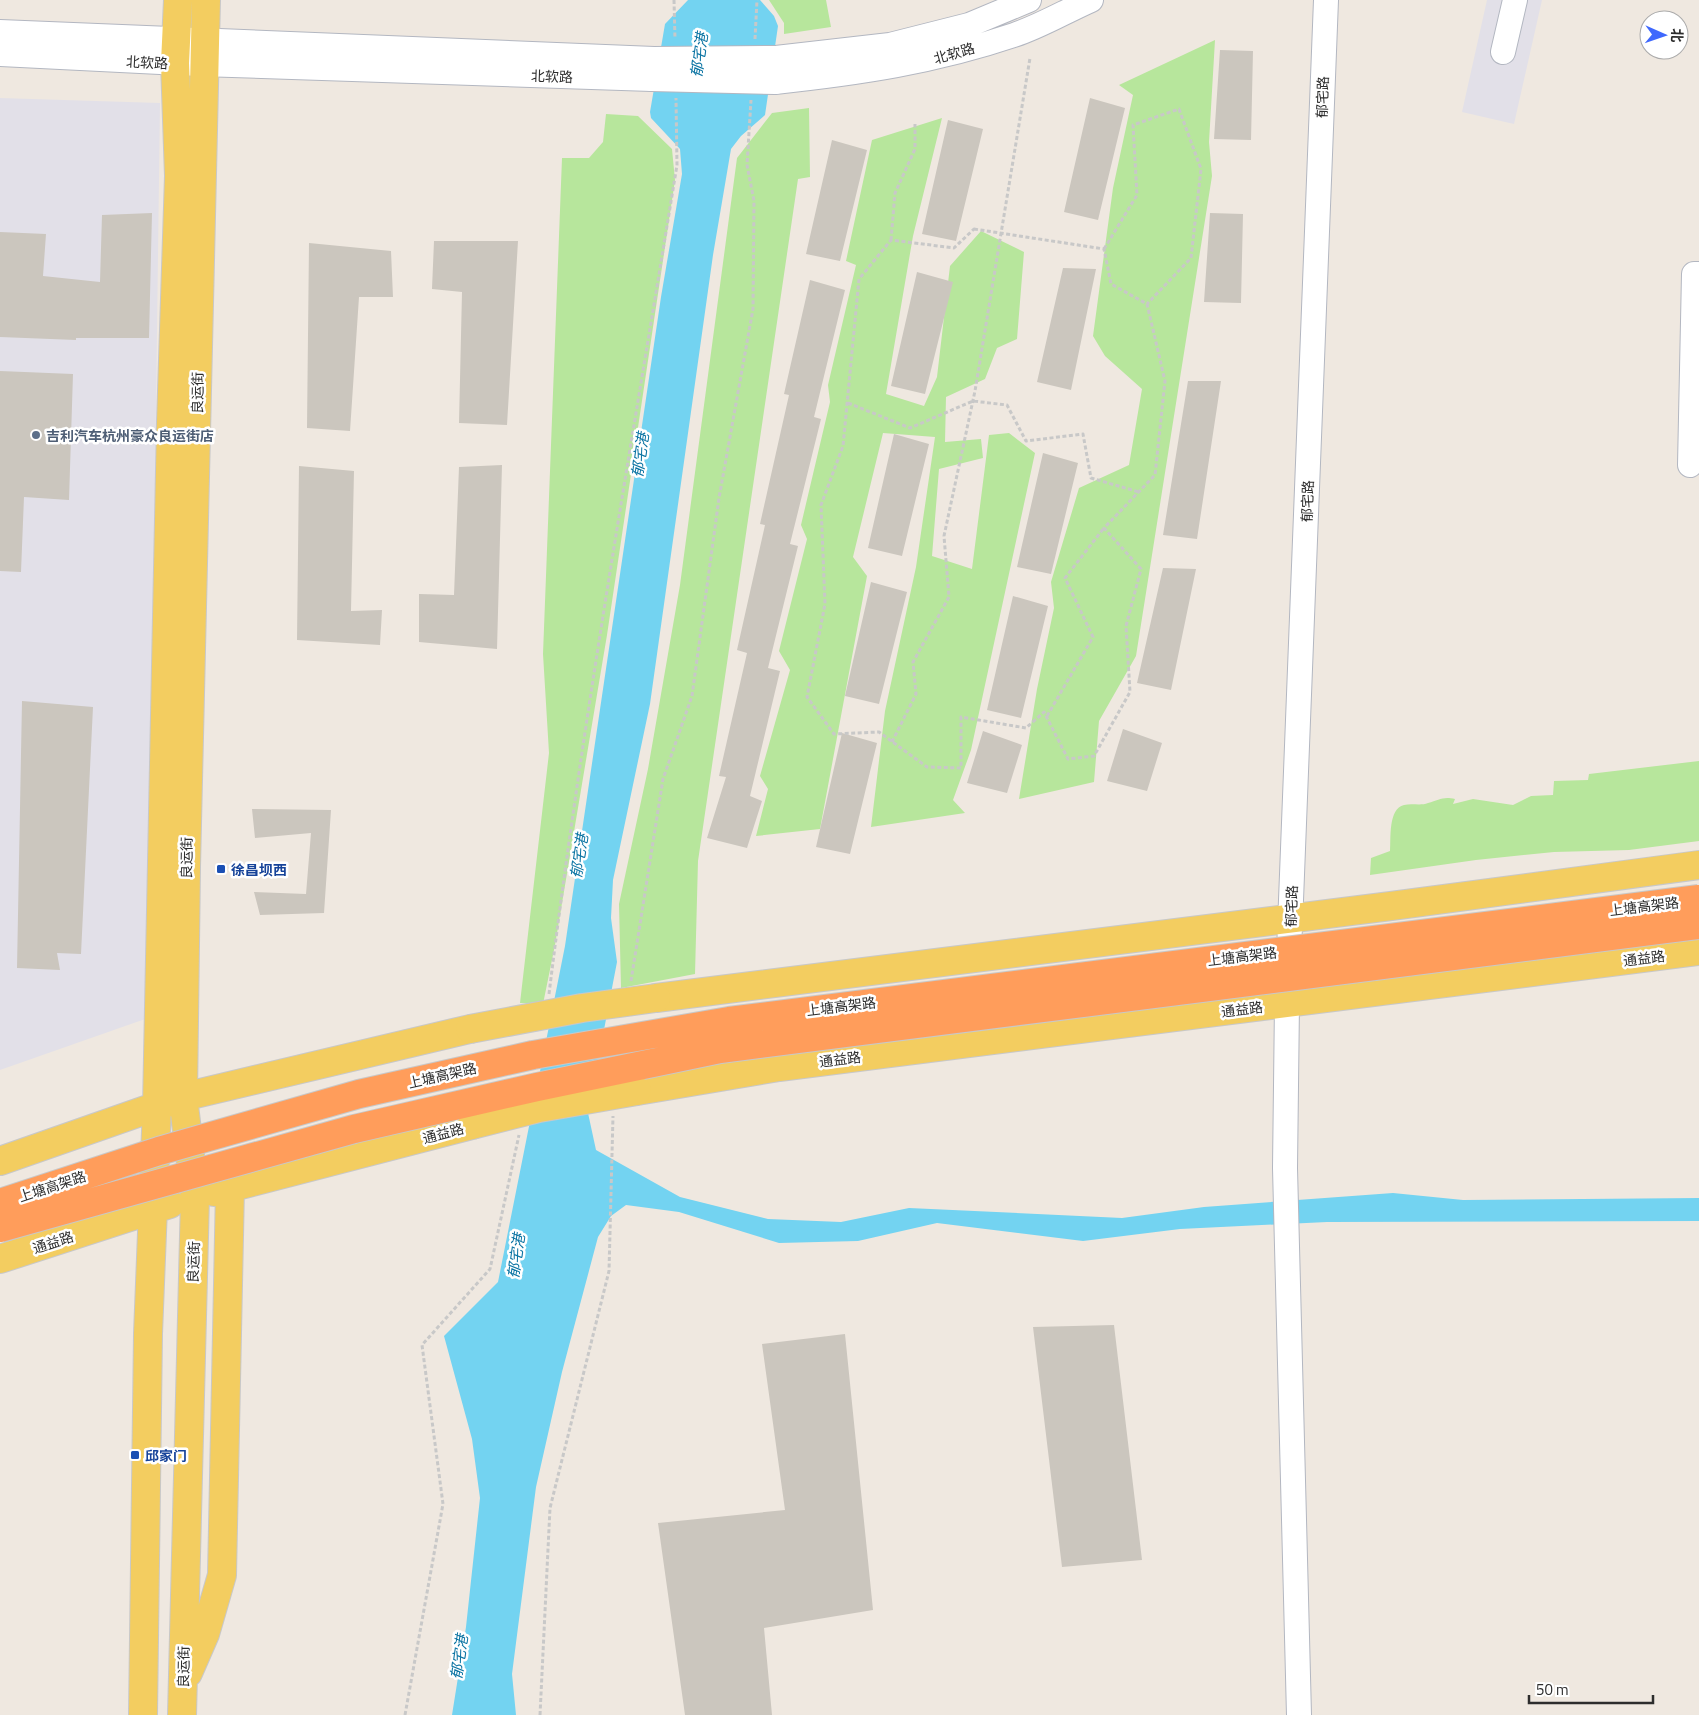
<svg xmlns="http://www.w3.org/2000/svg" width="1699" height="1715" font-family="'Titillium Web','Noto Sans SC',sans-serif">
  <style>
    .industrial { fill: #e2e0e8 }
    .green { fill: #b7e69c }
    .water { fill: #73d3f1 }
    .building { fill: #cbc6be }
    .lines { fill: none; stroke-linecap: round; stroke-linejoin: round }
    .minor-casing { stroke: #b3b7c1; stroke-width: 26 }
    .major-casing { stroke: #c8c8c8; stroke-width: 30 }
    .path { stroke: #c8c8c8; stroke-width: 3; stroke-dasharray: 4 2.5; stroke-linecap: butt }
    .minor { stroke: #fff; stroke-width: 24 }
    .major { stroke: #f3cd60; stroke-width: 28 }
    .minor-bridge-casing { stroke: #b3b7c1; stroke-width: 26; stroke-linecap: butt }
    .major-bridge-casing { stroke: #c8c8c8; stroke-width: 30; stroke-linecap: butt }
    .highway-bridge-casing { stroke: #c8c8c8; stroke-width: 30; stroke-linecap: butt }
    .minor-bridge { stroke: #fff; stroke-width: 24 }
    .major-bridge { stroke: #f3cd60; stroke-width: 28 }
    .highway-bridge { stroke: #ff9d5b; stroke-width: 28 }
    .service-dot { fill: #5c6f8a; stroke: #fff; stroke-width: 2 }
    .transit-dot { fill: #1a4fb4; stroke: #fff; stroke-width: 2 }
    .labels { text-anchor: middle; dominant-baseline: central; stroke-width: 5; stroke-linejoin: round; paint-order: stroke }
    .street-label { font-size: 14px; fill: #2d2d2d; stroke: #fff }
    .service-label { font-size: 14px; font-weight: bold; fill: #4e5e75; stroke: #fff; text-anchor: start }
    .transit-label { font-size: 14px; font-weight: bold; fill: #164399; stroke: #fff; text-anchor: start }
    .water-label { font-size: 15px; font-style: italic; fill: #0b74a3; stroke: #fff }
  </style>
  <rect width="100%" height="100%" fill="#efe8e0"/>
  <!-- industrial -->
  <path class="industrial" d="M1487 0H1542L1514 124 1462 112Z
    M0 98 160 103 148 1018 0 1070Z"/>
  <!-- green -->
  <path class="green" d="M769 0H826L831 27 784 34V23Z
    M1215 40 1209 142 1212 176 1136 656 1099 721 1094 782 1019 799 1037 689 1054 608 1051 582 1079 488 1129 465 1142 389 1105 356 1093 336 1113 188 1133 95 1119 85Z
    M809 108 810 177 798 179 698 861 695 974 621 988 619 904 648 769 680 585 737 158 772 113Z
    M606 114 638 116 672 149 675 180 607 635 555 945 543 1004 520 1003 549 753 543 654 562 158H589L603 142Z
    M942 118 913 236 886 394 924 406 937 377 950 266 981 231 1024 252 1017 339 997 348 985 379 946 397 945 442 981 439 983 458 939 469 932 556 972 569 989 435 1009 433 1035 453 971 750 953 800 965 813 871 827 885 711 916 567 935 437 883 433 853 557 867 576 820 829 756 836 768 789 760 776 790 670 779 651 807 539 801 525 830 402 828 385 856 265 846 261 872 140Z
    M1699 761V841L1629 850 1554 852 1476 860 1370 875 1371 858 1390 851C1391 838 1388 809 1404 805 1412 803 1421 806 1428 803 1439 800 1443 796 1455 799L1453 804 1473 799 1513 805 1531 796 1553 795 1554 781 1588 780 1589 774Z"/>
  <!-- water -->
  <path class="water" d="M688 0H760L774 16 778 26 765 115 741 136 731 149 713 255 650 704 613 880 611 918 617 962 588 1113 596 1150 680 1197 768 1219 841 1222 909 1208 1122 1218 1204 1207 1393 1193 1463 1200 1699 1198V1221L1327 1222 1180 1229 1083 1241 937 1223 858 1241 779 1243 679 1212 626 1205 611 1216 598 1237 562 1372 536 1487 512 1674 516 1715H452L466 1627 480 1498 472 1439 444 1336 498 1282 565 946 661 297 682 174 680 149 651 118 650 112 665 24Z"/>
  <!-- building -->
  <path class="building" d="M1220 50 1253 51 1251 140 1214 139Z
    M1090 98 1125 108 1098 220 1064 212Z
    M948 120 983 129 956 241 922 234Z
    M832 140 867 150 840 261 806 254Z
    M152 213 149 338H76V340L0 337V232L46 234 43 276 100 282 102 215Z
    M1210 213 1243 214 1241 303 1204 302Z
    M434 241H518L507 425 459 423 462 292 432 289Z
    M309 243 391 251 393 297H359L350 431 307 428Z
    M1063 268 1096 269 1071 390 1037 382Z
    M917 272 953 282 925 394 891 386Z
    M810 280 845 290 814 417 821 419 790 544 798 546 768 668 780 671 750 796 762 801 747 848 707 838 726 777 719 776 747 653 737 650 765 525 760 524 789 395 784 394Z
    M0 371 73 374 69 500 24 497 21 572 0 571Z
    M1188 381H1221L1197 539 1163 535Z
    M894 434 929 444 902 556 868 548Z
    M1043 453 1078 463 1051 574 1017 567Z
    M502 465 497 649 419 642V594L454 595 459 467Z
    M299 466 354 471 351 611 382 610 380 645 297 640Z
    M1163 568 1196 569 1171 690 1137 683Z
    M871 582 907 592 879 704 845 696Z
    M1013 596 1048 606 1021 718 987 710Z
    M22 701 93 707 81 954 57 953 60 970 17 968Z
    M1123 729 1162 743 1147 791 1107 781Z
    M983 731 1022 745 1007 793 967 783Z
    M842 733 877 743 850 854 816 847Z
    M252 809 331 810 324 913 260 915 254 892 306 894 311 833 255 838Z
    M1114 1325 1142 1560 1062 1567 1033 1327Z
    M845 1334 873 1610 764 1628 772 1715H685L658 1523 785 1510 762 1344Z"/>
  <g class="lines">
    <defs>
      <path id="minor" d="M0 32 654 59
        M1503 52 1515 0
        M0 54 200 64 652 79
        M776 58 890 45 969 25 1029 0
        M775 82C859 73 934 62 1014 35 1041 26 1066 11 1091 0
        M1690 465 1694 274H1699
        M1299 1715 1285 1168 1287 1003 1326 0"/>
      <path id="major" d="M656 998 1391 906 1699 865
        M637 1091 779 1067 1699 951
        M0 1161 183 1097 470 1029
        M214 1192 472 1125
        M0 1259 170 1204
        M188 1673 205 1634 222 1575 230 1188
        M143 1715 148 1334 157 1106 171 422 179 176 175 63 178 0
        M182 1715 195 1197 183 1097 186 867 206 0"/>
    </defs>
    <!-- minor casing -->
    <use href="#minor" class="minor-casing"/>
    <!-- major casing -->
    <use href="#major" class="major-casing"/>
    <!-- path -->
    <path class="path" d="M674 0 675 39
      M755 39 757 0
      M974 229 1104 249 1111 284 1147 304 1165 381 1155 475 1104 528 1141 569 1126 626 1130 692 1094 756 1068 759 1044 712 1026 728 961 717V768L927 767 879 732 834 734 807 697 825 604 821 505 843 446 859 279 891 240 954 248Z
      M891 240 895 193 915 149V124
      M1104 249 1137 195 1133 125 1179 109 1201 169 1191 258 1147 304
      M848 403 910 428 973 401 1007 405 1026 441 1083 434 1091 478 1139 492
      M1047 716 1093 637 1065 578 1104 528
      M892 742 916 694 913 662 949 597 944 536 975 391 1030 58
      M631 981 663 779 692 696 719 498 753 309 754 201 747 165 751 100
      M549 994C583 717 632 441 677 165L676 98
      M405 1715 443 1504 422 1345 490 1269 519 1135
      M540 1715 550 1508 609 1271 613 1116"/>
    <!-- minor -->
    <use href="#minor" class="minor"/>
    <!-- major -->
    <use href="#major" class="major"/>
    <defs>
      <path id="minor-bridge" d="M654 59 776 58
        M652 79 775 82"/>
      <path id="major-bridge" d="M470 1029 582 1008 656 998
        M472 1125 539 1108 637 1091"/>
      <path id="highway-bridge" d="M0 1203 159 1151 359 1094 533 1055 729 1021 1699 899
        M0 1228 354 1129 537 1087 720 1049 1699 925"/>
    </defs>
    <!-- minor-bridge casing -->
    <use href="#minor-bridge" class="minor-bridge-casing"/>
    <!-- major-bridge casing -->
    <use href="#major-bridge" class="major-bridge-casing"/>
    <!-- highway-bridge casing -->
    <use href="#highway-bridge" class="highway-bridge-casing"/>
    <!-- minor-bridge -->
    <use href="#minor-bridge" class="minor-bridge"/>
    <!-- major-bridge -->
    <use href="#major-bridge" class="major-bridge"/>
    <!-- highway-bridge -->
    <use href="#highway-bridge" class="highway-bridge"/>
  </g>
  <!-- markers -->
  <circle class="service-dot" cx="36" cy="435" r="5"/>
  <g class="transit-dot">
    <rect x="216" y="864" width="10" height="10" rx="2.5"/>
    <rect x="130" y="1450" width="10" height="10" rx="2.5"/>
  </g>
  <g class="labels">
    <!-- street labels -->
    <g class="street-label">
      <text transform="translate(954 53) rotate(-16)">北软路</text>
      <text transform="translate(147 62) rotate(3)">北软路</text>
      <text transform="translate(552 76) rotate(2)">北软路</text>
      <text transform="translate(1322 97) rotate(-88)">郁宅路</text>
      <text transform="translate(197 393) rotate(-89)">良运街</text>
      <text transform="translate(1307 501) rotate(-88)">郁宅路</text>
      <text transform="translate(186 858) rotate(-89)">良运街</text>
      <text transform="translate(1291 906) rotate(-88)">郁宅路</text>
      <text transform="translate(1644 906) rotate(-7)">上塘高架路</text>
      <text transform="translate(1242 956) rotate(-7)">上塘高架路</text>
      <text transform="translate(1644 958) rotate(-7)">通益路</text>
      <text transform="translate(841 1006) rotate(-7)">上塘高架路</text>
      <text transform="translate(1242 1009) rotate(-7)">通益路</text>
      <text transform="translate(840 1059) rotate(-7)">通益路</text>
      <text transform="translate(442 1075) rotate(-13)">上塘高架路</text>
      <text transform="translate(443 1133) rotate(-15)">通益路</text>
      <text transform="translate(52 1186) rotate(-18)">上塘高架路</text>
      <text transform="translate(53 1242) rotate(-18)">通益路</text>
      <text transform="translate(193 1262) rotate(-88)">良运街</text>
      <text transform="translate(183 1667) rotate(-89)">良运街</text>
    </g>
    <!-- service labels -->
    <g class="service-label">
      <text x="46" y="435">吉利汽车杭州豪众良运街店</text>
    </g>
    <!-- transit labels -->
    <g class="transit-label">
      <text x="231" y="869">徐昌坝西</text>
      <text x="145" y="1455">邱家门</text>
    </g>
    <!-- water labels -->
    <g class="water-label">
      <text transform="translate(699 55) rotate(-82)">郁宅港</text>
      <text transform="translate(640 455) rotate(-82)">郁宅港</text>
      <text transform="translate(579 856) rotate(-81)">郁宅港</text>
      <text transform="translate(516 1256) rotate(-82)">郁宅港</text>
      <text transform="translate(459 1657) rotate(-82)">郁宅港</text>
    </g>
  </g>
  <!-- north arrow -->
  <g transform="translate(1664 35) rotate(92)"><circle r="24" fill="#ffffff" stroke="#ababab"/>
  <path d="M0-4L9 19L0 12L-9 19Z" fill="#3f68fd"/>
  <text y="-8" font-size="14" font-weight="bold" text-anchor="middle" fill="#2d2d2d">北</text>
  </g>
  <!-- scale -->
  <path d="M1529 1695v8h124v-8" fill="none" stroke="#2d2d2d" stroke-width="2.5"/>
  <text x="1536" y="1695" font-size="15" fill="#2d2d2d" stroke="#ffffff" stroke-width="4" paint-order="stroke">50 m</text>
</svg>
